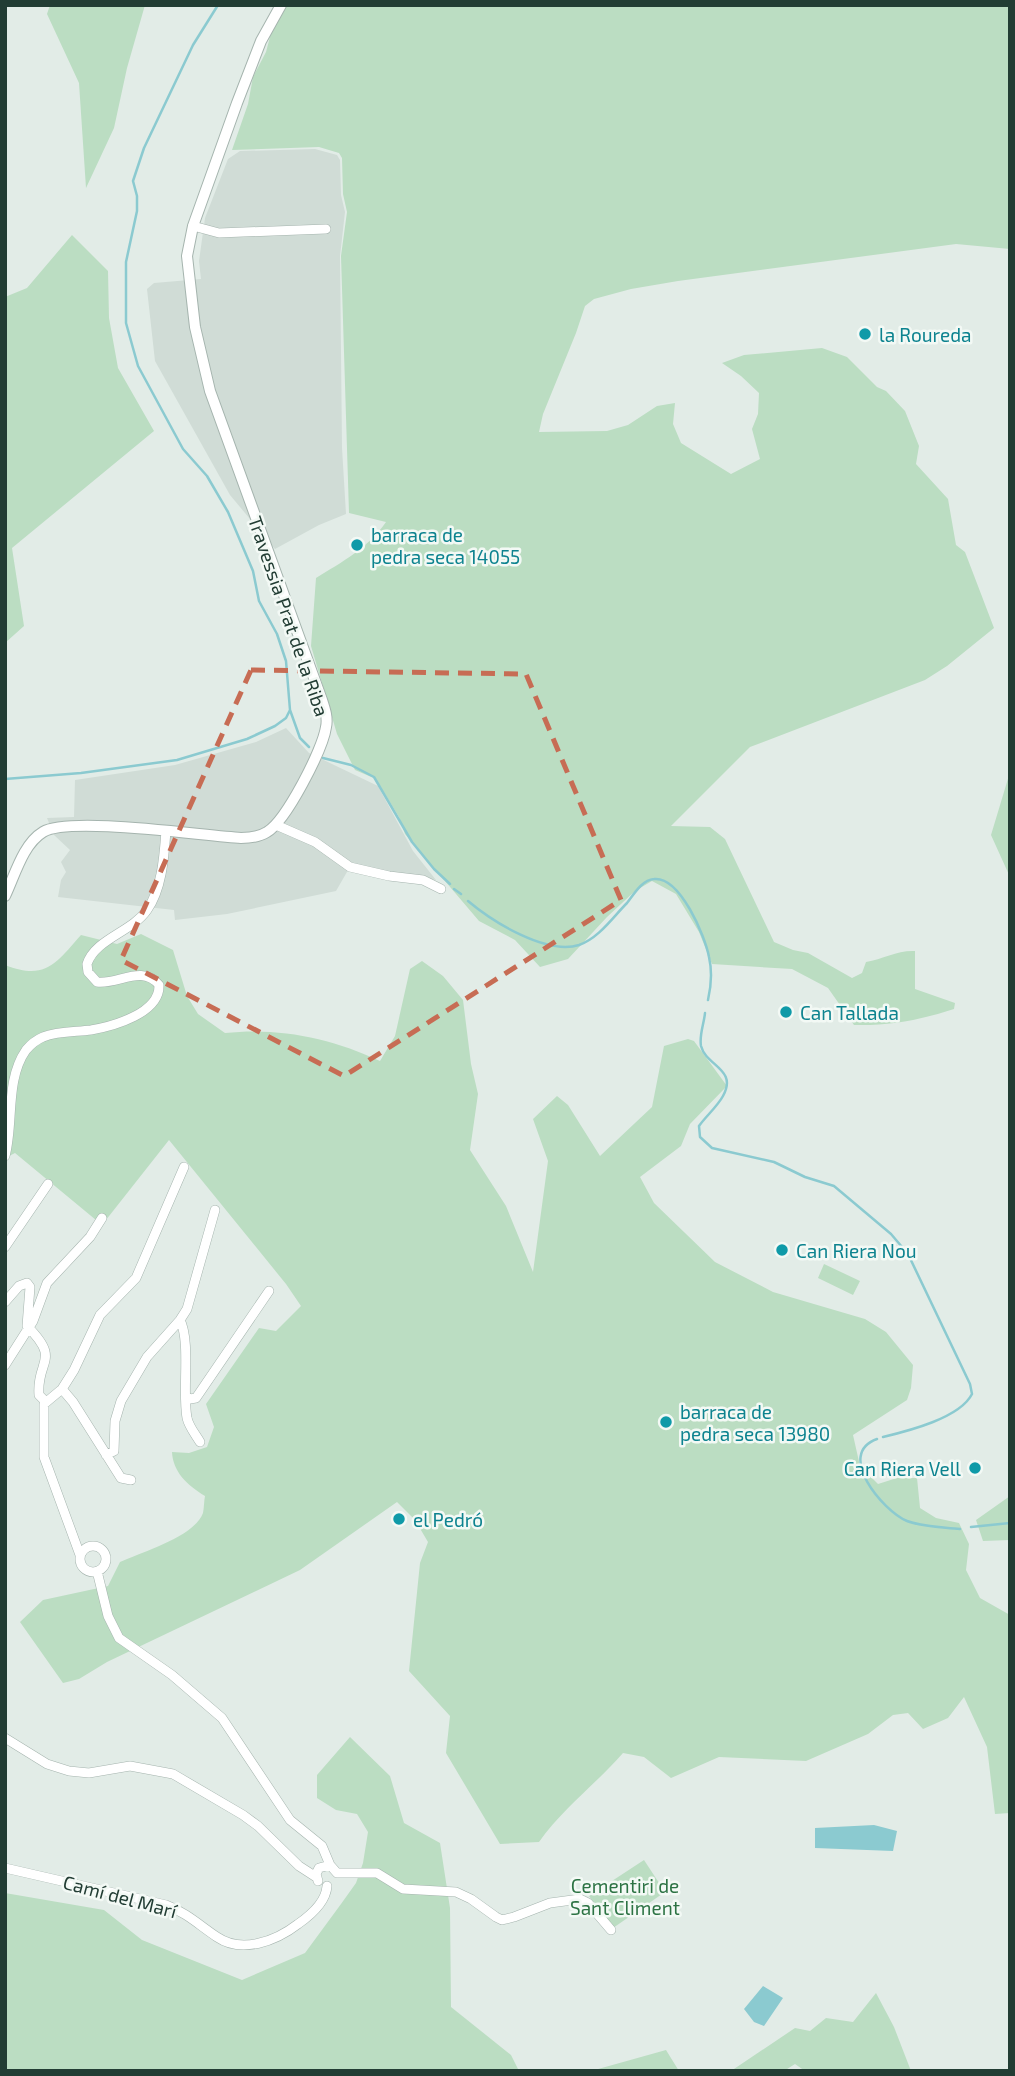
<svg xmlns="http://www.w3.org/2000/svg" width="1015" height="2076" font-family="'Exo 2',sans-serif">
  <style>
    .built { fill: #d0dcd6 }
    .green { fill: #bbddc2 }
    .water { fill: #8bcad0 }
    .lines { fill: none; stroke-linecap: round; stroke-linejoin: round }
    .stream { stroke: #8bcad0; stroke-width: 2.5 }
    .minor-casing { stroke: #a5b4ae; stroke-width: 10 }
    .tertiary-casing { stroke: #a5b4ae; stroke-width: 12 }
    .minor { stroke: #fff; stroke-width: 9 }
    .tertiary { stroke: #fff; stroke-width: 10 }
    .marked { fill: none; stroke: #c76c54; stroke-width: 5; stroke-dasharray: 14 9; stroke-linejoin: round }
    .culture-dot { fill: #0f9aa8; stroke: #f3f9f5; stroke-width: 2.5 }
    .labels { text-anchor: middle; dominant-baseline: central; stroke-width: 5; stroke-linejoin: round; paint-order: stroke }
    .culture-label { font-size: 19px; fill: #0d838f; stroke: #f3f9f5; text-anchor: start }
    .street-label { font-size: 19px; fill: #223d34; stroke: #f3f9f5 }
    .park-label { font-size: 19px; fill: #2d7344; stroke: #f3f9f5 }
  </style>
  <rect width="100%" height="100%" fill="#e2ece7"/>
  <!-- built -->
  <path class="built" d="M315 149 337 155 340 160 341 195 345 212 340 256 342 448 346 514 319 525 275 549 230 495 155 361 147 289 154 283 201 279 199 261 205 218 228 159 240 151Z
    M286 728 309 753 378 786 413 851 436 880 351 865 336 891 227 914 175 920 174 910 58 897 61 880 66 872 61 862 70 850 54 835 47 818 74 817 75 780 175 765 256 742Z"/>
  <!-- green -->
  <path class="green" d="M50 5H145L127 68 114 128 86 188 79 83 47 14Z
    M281 5H1010V249L956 244 678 281 631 289 594 299 585 306 576 333 543 414 539 432 607 431 628 425 657 406 675 403 673 424 681 443 731 474 760 459 752 429 758 414 759 393 741 376 722 363 744 355 822 348 847 357 877 387 886 391 905 411 919 446 916 464 948 499 956 545 965 552 994 628 947 666 925 680 750 747 671 826 710 827 725 839 774 942 793 950 808 953 852 978 862 973 866 962C883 959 898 950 915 951V989L955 1003 954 1009C920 1020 889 1026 854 1025L828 988 792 969 712 964 699 932 676 894 652 881 635 891 607 917 568 959 540 967 515 940 479 921 405 834 399 817 376 779 355 770 337 734 311 646 316 578C342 562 368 548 386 522L349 513 341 256 347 212 343 194 342 158 339 153 319 147 232 150 248 104 253 77 266 52 276 14Z
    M72 235 108 271 109 318 118 368 154 431 12 548 24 626 5 643V297L27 288Z
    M1010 772V877L991 835Z
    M141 934 173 950 187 996 198 1014 225 1033C278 1027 332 1038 380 1061L395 1036 410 969 422 961 443 976 463 1000 471 1064 478 1094 470 1150 506 1206 533 1272 548 1161 533 1119 557 1096 568 1105 600 1156 652 1107 664 1046 688 1039 694 1041 727 1086 690 1124 681 1146 640 1177 654 1203 715 1262 773 1292 865 1319 886 1332 913 1365 911 1388 907 1400 853 1435 860 1466 878 1484 897 1478H917L920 1508 936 1518 959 1523 969 1544 966 1570 980 1598 1010 1615V1813L995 1814 987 1747 964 1697 948 1718 923 1729 908 1713 893 1715 868 1734 806 1761 719 1757 671 1778 644 1757 623 1753C596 1784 563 1808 539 1842L500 1844 446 1753 450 1716 409 1671 420 1563 428 1542 415 1520 397 1502 300 1570 107 1662 79 1679 63 1683 20 1622 43 1600 108 1586 120 1562C142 1552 194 1537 203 1513 204 1508 204 1501 205 1496 187 1485 173 1472 172 1452L189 1453 207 1447 214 1427 206 1404 259 1328 276 1331 301 1306 286 1284 169 1140 102 1225 15 1153 5 1158V965C46 981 56 963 81 935L117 944Z
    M824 1264 860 1281 853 1295 818 1278Z
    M1010 1496V1540L983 1541 976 1520Z
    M350 1737 390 1776 404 1823 440 1843 450 1908 451 2007 511 2055 519 2071H5V1893L104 1910 142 1940 242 1980 305 1953 341 1904 356 1883 363 1863 368 1832 357 1814 336 1810 317 1798V1775Z
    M644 1860 665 1892 613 1928 589 1896Z
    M876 1993 894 2027 911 2071 854 2069 805 2071 795 2064 784 2071H731L795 2028 810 2031 826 2018 853 2022Z
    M666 2050 679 2071H591Z"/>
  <!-- water -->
  <path class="water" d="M874 1825 897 1831 893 1851 815 1848V1828Z
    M763 1986 783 1998 764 2026 754 2022 744 2009Z"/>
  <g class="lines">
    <!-- stream -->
    <path class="stream" d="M290 710 300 738 309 747
      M323 758 351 765 374 777 412 842 434 869 450 884
      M5 779 81 773 177 760 247 739 275 726 286 718 290 710 286 661 277 634 259 601 253 571 228 512 207 476 183 449 138 366 126 323V262L137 211V196L133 181 144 148 193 45 218 5
      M454 889 461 894
      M468 901C493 922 546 955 579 945 599 938 613 917 627 903 634 894 642 880 654 879 680 876 705 936 709 957 712 970 711 987 708 1000
      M705 1013C704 1024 699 1035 701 1046 706 1066 738 1069 723 1096 717 1107 706 1116 699 1126L700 1137 712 1148 774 1162 805 1177 834 1186 891 1234 908 1254 970 1384 972 1394C960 1418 908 1431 883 1437
      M877 1439C835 1454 883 1511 907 1521 922 1527 944 1527 960 1529
      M971 1527 1010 1523"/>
    <defs>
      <path id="minor" d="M193 226 219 233 326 229
        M276 825 315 842 350 867 389 876 423 880 441 889
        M5 1156C14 1123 5 1080 26 1050 31 1044 36 1040 43 1037 58 1031 76 1032 91 1030 114 1026 160 1013 159 985 142 964 118 985 97 982L88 972 87 964C95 939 132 932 147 910 162 889 164 857 166 831
        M5 1247 48 1184
        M5 1302 19 1286 27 1283 30 1287 27 1326C62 1361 36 1360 39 1395L45 1401
        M180 1320C191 1342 182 1391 187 1418 189 1427 196 1435 200 1442
        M5 1365 33 1321 47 1283 90 1237 102 1218
        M62 1389 73 1402 121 1478 131 1480
        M186 1397 190 1399 196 1398 269 1291
        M106 1455 114 1451 115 1421 121 1401 147 1357 180 1320 187 1309 215 1210
        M80 1559a13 13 0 1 1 26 0a13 13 0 1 1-26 0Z
        M80 1555 44 1457V1404L62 1389 74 1370 100 1315 136 1278 184 1167
        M97 1571 108 1616 119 1638 172 1675 222 1718 290 1820 322 1846 330 1865 337 1873
        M5 1738 47 1764 69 1771 89 1773 130 1766 173 1774 243 1815 258 1826 299 1866 316 1877
        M5 1868 166 1905C187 1913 199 1925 217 1937 242 1954 276 1941 298 1924 311 1915 326 1902 327 1886
        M337 1873H377L403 1889 456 1892 471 1899 496 1917 502 1920 514 1917 550 1903 580 1899 588 1903 611 1930
        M318 1881 316 1874 319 1868 330 1865"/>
      <path id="tertiary" d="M5 896C15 875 23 844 43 832 70 816 203 836 241 838 250 838 259 837 267 832 286 821 323 749 326 727 328 718 325 709 322 700L210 391 195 327 187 256 193 226 237 103 261 41 281 5"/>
    </defs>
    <!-- minor casing -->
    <use href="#minor" class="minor-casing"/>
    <!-- tertiary casing -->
    <use href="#tertiary" class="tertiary-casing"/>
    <!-- minor -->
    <use href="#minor" class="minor"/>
    <!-- tertiary -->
    <use href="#tertiary" class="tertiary"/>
  </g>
  <!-- marked area -->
  <path class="marked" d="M251 670 526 674 621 900 344 1076 121 960Z"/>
  <!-- markers -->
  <g class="culture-dot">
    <circle cx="865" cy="334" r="7"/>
    <circle cx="357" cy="545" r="7"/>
    <circle cx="786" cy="1012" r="7"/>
    <circle cx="782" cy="1250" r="7"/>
    <circle cx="666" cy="1422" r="7"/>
    <circle cx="975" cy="1468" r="7"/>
    <circle cx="399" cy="1519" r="7"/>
  </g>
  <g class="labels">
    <!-- culture labels -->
    <g class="culture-label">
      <text x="879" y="334">la Roureda</text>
      <text x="371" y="534">barraca de<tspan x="371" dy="22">pedra seca 14055</tspan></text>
      <text x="800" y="1012">Can Tallada</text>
      <text x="796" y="1250">Can Riera Nou</text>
      <text x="680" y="1411">barraca de<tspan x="680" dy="22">pedra seca 13980</tspan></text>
      <text x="961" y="1468" text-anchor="end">Can Riera Vell</text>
      <text x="413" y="1519">el Pedró</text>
    </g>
    <!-- street labels -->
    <g class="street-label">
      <text transform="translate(289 616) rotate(71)">Travessia Prat de la Riba</text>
      <text transform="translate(120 1896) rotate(15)">Camí del Marí</text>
    </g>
    <!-- park labels -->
    <g class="park-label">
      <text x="625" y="1885">Cementiri de<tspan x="625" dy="22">Sant Climent</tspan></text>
    </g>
  </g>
  <!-- border -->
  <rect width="1015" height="2076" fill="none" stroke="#223d34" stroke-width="14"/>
</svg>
